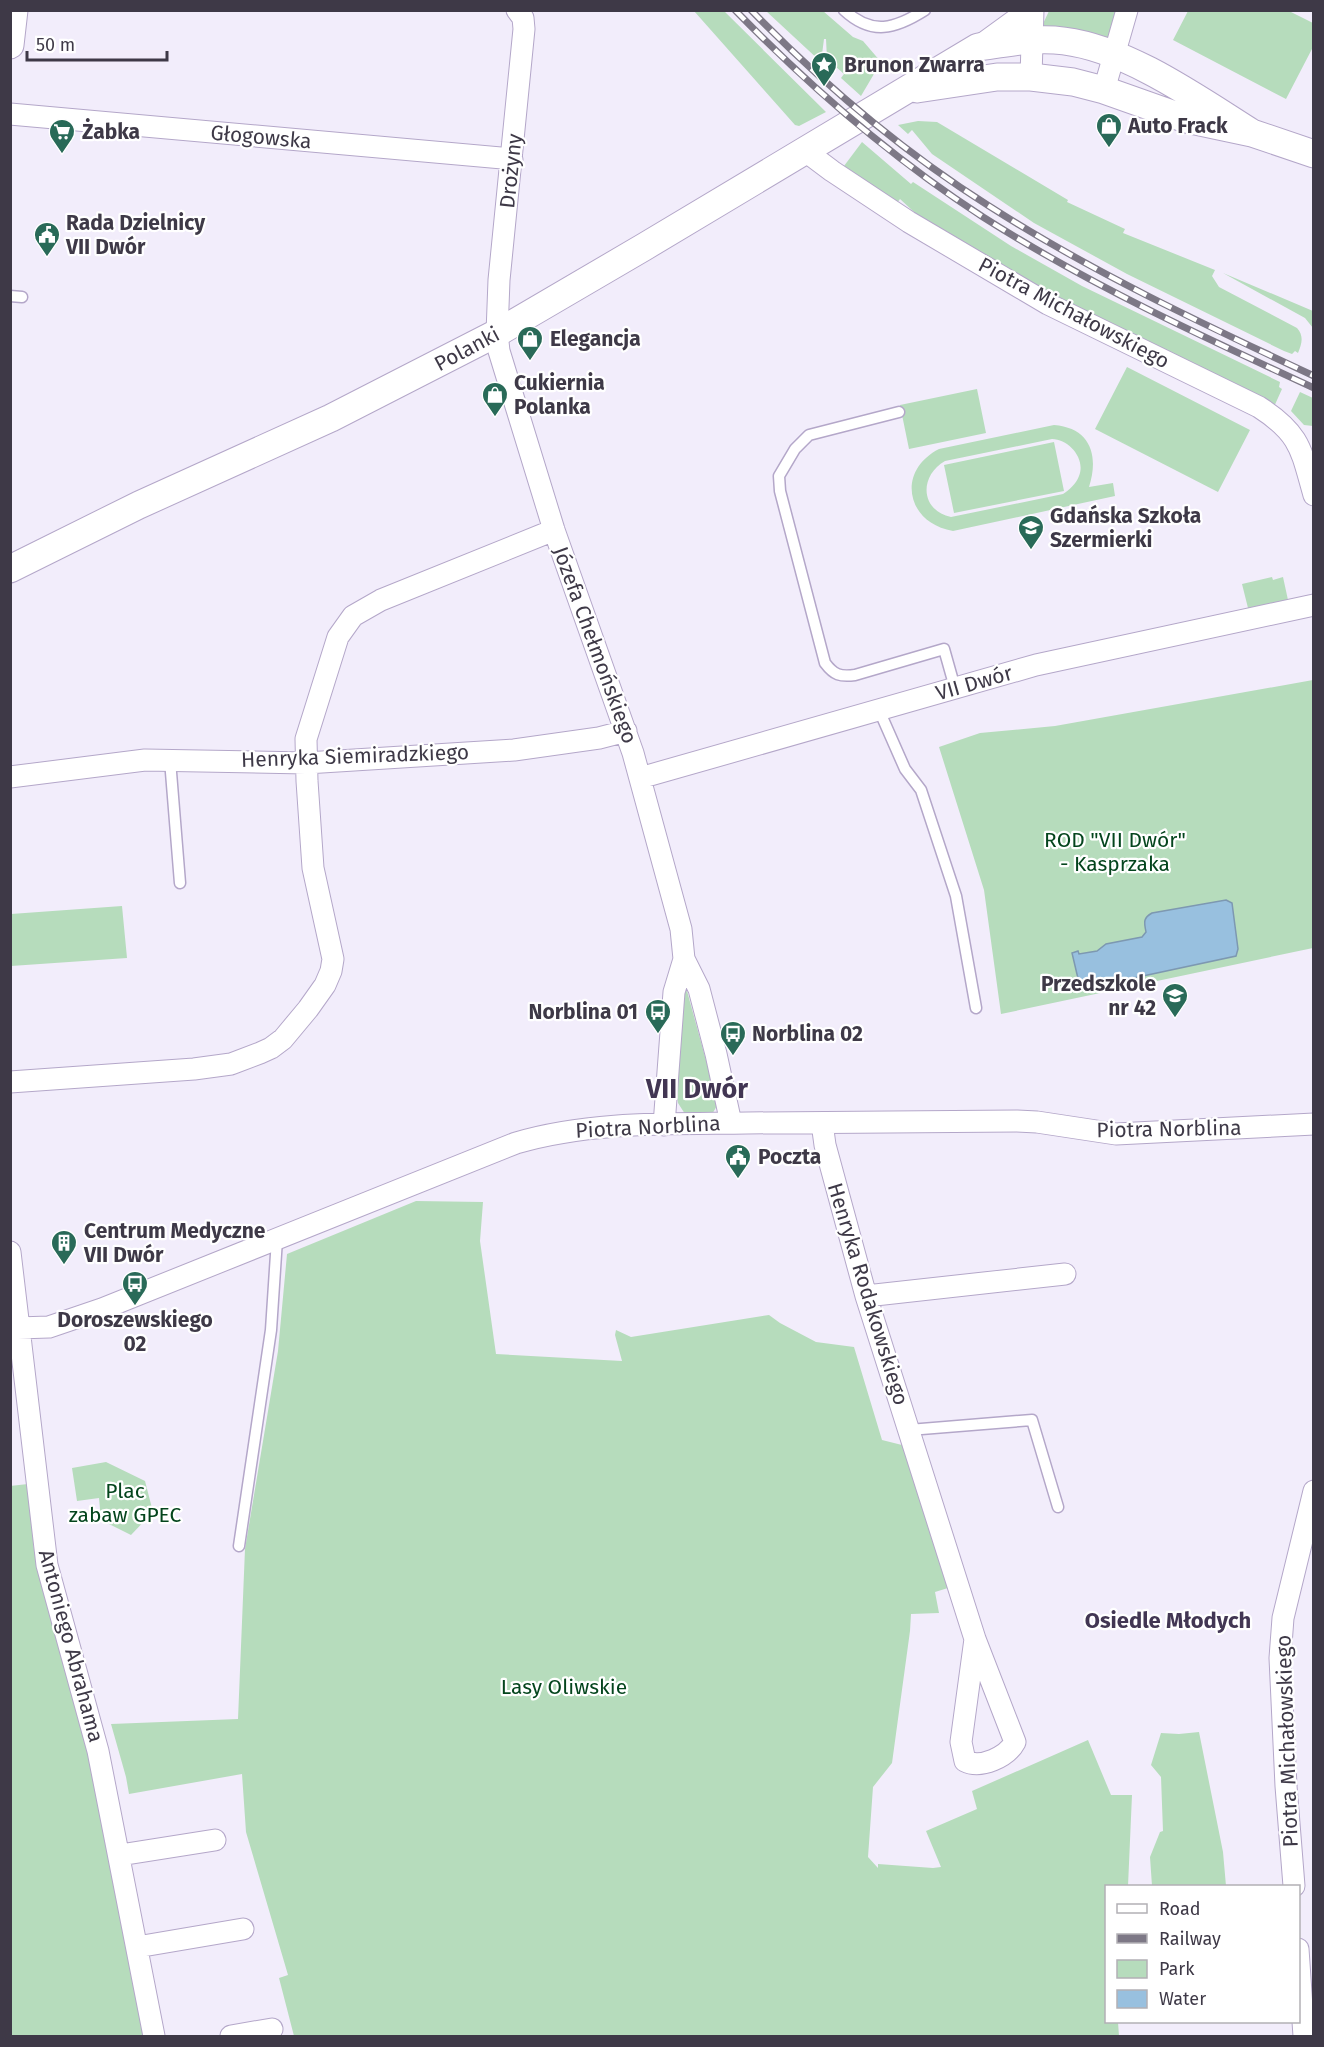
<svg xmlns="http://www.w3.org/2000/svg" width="1324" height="2047" font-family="'Fira Sans',sans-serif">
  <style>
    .green { fill: #b6dcbc; fill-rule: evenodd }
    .water { fill: #98c0df; stroke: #7d98b1; stroke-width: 1.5 }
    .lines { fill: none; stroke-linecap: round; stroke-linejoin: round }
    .service-casing { stroke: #b4a7c9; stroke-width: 13 }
    .minor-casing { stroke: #b4a7c9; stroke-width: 23 }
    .tertiary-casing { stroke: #b4a7c9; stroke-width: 29 }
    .service { stroke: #fff; stroke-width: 10 }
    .minor { stroke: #fff; stroke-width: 21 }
    .tertiary { stroke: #fff; stroke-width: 27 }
    .rail-casing { stroke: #7d7886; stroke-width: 7 }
    .rail { stroke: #fff; stroke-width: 4.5; stroke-dasharray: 14; stroke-linecap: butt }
    .labels { text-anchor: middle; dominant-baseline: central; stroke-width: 4.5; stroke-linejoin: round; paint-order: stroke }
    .poi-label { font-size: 21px; font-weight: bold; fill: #3e3947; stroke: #fff; text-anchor: start }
    .street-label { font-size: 21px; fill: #3e3947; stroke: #fff }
    .park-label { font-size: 21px; fill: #04451d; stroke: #fff }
    .neighbourhood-label { font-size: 22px; font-weight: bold; fill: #423653; stroke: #fff }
    .district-label { font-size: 27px; font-weight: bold; fill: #423653; stroke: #fff }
  </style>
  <rect width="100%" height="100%" fill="#f2edfb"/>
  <!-- green -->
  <path class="green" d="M694 11H724L826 112 799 126 795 125Z
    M766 11H823L853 37 863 41 881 62 861 96 841 78 844 74 827 59 826 39H824L821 62Z
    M1049 11H1116L1109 41 1041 28Z
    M1188 11H1289L1313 23V47L1286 99 1173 40Z
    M918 121 937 122 1068 200 1067 202 1125 229 1123 233 1215 270 1212 276 1219 287 1297 328C1304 336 1302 343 1298 353L1295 351 1292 354 1284 351 1127 274 1034 223 932 154 912 130 908 134 898 125Z
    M862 142 911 184 913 182 1011 246 1082 286 1280 382 1279 387 1282 389 1273 409 1081 315 928 225 900 199 894 207 841 170Z
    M1223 273 1313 311V328L1305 318Z
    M1127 367 1250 430 1218 492 1095 429Z
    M977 389 986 433 909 449 900 405Z
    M1300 392 1313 398V426L1304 425 1291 411Z
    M1054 425C1091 428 1099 456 1089 487L1113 483 1115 496 953 531C906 523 896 471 939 449ZM1052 439C1069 439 1086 459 1079 476 1076 484 1069 490 1063 494L951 517C920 510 919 476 945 461Z
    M1054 442 1064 491 954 513 944 465Z
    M1272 577 1273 580 1283 577 1288 600 1248 608 1242 584Z
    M1313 680V948L1001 1014 984 890 939 747 980 733 1055 726Z
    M122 906 127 958 11 966V914Z
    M687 991 718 1104 711 1116 685 1114 678 1103 677 1095 683 992Z
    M416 1201 483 1202 480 1241 496 1354 622 1361 615 1335 616 1330 631 1337 769 1315 780 1323 816 1342 854 1347 882 1440 906 1446 948 1588 935 1592 939 1613 911 1614 910 1631 892 1763 873 1787 868 1857 878 1868V1864L933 1868 941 1867 926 1831 977 1809 972 1791 1088 1740 1111 1795H1132L1128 1886H1106V2022H1118L1119 2036H294L279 1978 288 1975 246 1832 242 1774 129 1794 126 1777 111 1724 238 1719 245 1549 278 1351 287 1254Z
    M106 1462 145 1481 153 1512 131 1535 101 1520 99 1498 77 1501 72 1468Z
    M28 1484 34 1550 98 1781 143 2036H11L10 1486Z
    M1199 1732 1223 1852 1226 1886H1152L1150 1857 1160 1832 1163 1831 1161 1777 1151 1765 1161 1733 1179 1734Z"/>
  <!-- water -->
  <path class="water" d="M1226 900 1232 903 1238 949 1236 956 1087 988 1080 987 1072 953 1078 951 1079 954 1097 951 1106 944 1142 937 1146 932C1144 922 1143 918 1152 913Z"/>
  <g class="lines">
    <defs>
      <path id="service" d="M844 10C872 36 895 29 925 10
        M10 296 22 297
        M899 412 809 435 795 449 779 476 780 491 825 663C834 675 840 677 855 675L944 649 955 688
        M879 710 905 769 921 790 956 896 976 1008
        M170 760 180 883
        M909 1430 1032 1420 1058 1507
        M239 1546 271 1330 277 1239"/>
      <path id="minor" d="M517 10 523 18 524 29 499 280 497 333 499 351 554 530 633 753 681 929 684 959 699 989 716 1054 731 1123
        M978 47 1029 10
        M1031 77 1033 10
        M1104 90 1127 10
        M10 114 512 159
        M804 150 832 171 909 222 1048 304 1259 407C1301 434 1301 450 1314 495
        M10 777 145 760 306 763 514 750 599 738 626 731
        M640 778 1036 665 1314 605
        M10 1082 194 1069 231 1064 260 1053 271 1048 283 1039 308 1009 325 985 331 971 333 959 313 868 307 781 306 739 338 637 353 616 381 600 554 530
        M822 1123 825 1145 866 1296 975 1639 961 1742 965 1761C981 1769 1007 1757 1015 1742L975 1639
        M664 1125 674 992 684 959
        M10 1252 47 1565 98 1751 154 2036
        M866 1296 1065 1274
        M18 1328 49 1327 102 1309 516 1143C590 1121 671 1124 747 1123 837 1123 927 1122 1017 1121L1037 1122 1116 1134 1314 1124
        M120 1855 215 1840
        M1294 1886 1286 1786 1280 1658 1283 1618 1314 1491
        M137 1947 243 1929
        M1298 1949 1304 2036
        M231 2036 272 2029"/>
      <path id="tertiary" d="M10 45 14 10
        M917 89 997 77H1031L1073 82 1104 90 1186 119 1252 133 1314 154
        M10 569 139 505 331 418 497 333 644 247 978 47C1007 43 1036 37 1064 41 1128 49 1198 99 1252 133"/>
    </defs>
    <!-- service casing -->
    <use href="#service" class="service-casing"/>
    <!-- minor casing -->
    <use href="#minor" class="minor-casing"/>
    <!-- tertiary casing -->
    <use href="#tertiary" class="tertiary-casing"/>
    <!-- service -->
    <use href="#service" class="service"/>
    <!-- minor -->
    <use href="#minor" class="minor"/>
    <!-- tertiary -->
    <use href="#tertiary" class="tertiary"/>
    <defs>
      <path id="rail" d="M735 10C811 88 892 158 983 217 1088 284 1201 336 1314 388
        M751 10C823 84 902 151 989 206 1092 272 1203 324 1314 376"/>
    </defs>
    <!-- rail casing -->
    <use href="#rail" class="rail-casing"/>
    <!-- rail -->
    <use href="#rail" class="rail"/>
  </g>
  <!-- icons -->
  <defs>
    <symbol id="sight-pin" viewBox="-11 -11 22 30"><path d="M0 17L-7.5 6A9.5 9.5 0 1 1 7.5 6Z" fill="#296a58" stroke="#fff"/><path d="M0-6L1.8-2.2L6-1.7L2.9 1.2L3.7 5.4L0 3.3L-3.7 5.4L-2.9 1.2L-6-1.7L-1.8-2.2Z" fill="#fff"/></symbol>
    <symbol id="shop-pin" viewBox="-11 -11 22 30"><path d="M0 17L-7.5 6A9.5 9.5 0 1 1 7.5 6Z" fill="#296a58" stroke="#fff"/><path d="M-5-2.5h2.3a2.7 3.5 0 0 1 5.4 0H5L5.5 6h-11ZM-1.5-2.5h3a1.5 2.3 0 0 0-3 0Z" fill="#fff"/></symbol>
    <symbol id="supermarket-pin" viewBox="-11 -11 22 30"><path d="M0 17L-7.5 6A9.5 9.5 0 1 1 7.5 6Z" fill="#296a58" stroke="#fff"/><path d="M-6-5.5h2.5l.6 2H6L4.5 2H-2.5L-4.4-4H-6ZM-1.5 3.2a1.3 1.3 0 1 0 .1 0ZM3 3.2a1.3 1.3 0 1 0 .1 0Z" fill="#fff"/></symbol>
    <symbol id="civic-pin" viewBox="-11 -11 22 30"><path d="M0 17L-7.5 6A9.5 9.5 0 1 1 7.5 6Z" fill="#296a58" stroke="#fff"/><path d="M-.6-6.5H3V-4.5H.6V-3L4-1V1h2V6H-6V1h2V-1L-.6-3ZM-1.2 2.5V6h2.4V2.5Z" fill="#fff"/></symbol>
    <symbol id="school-pin" viewBox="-11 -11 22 30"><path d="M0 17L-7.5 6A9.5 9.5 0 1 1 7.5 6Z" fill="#296a58" stroke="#fff"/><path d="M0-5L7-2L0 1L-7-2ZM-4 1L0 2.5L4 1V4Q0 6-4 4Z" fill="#fff"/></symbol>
    <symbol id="bus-pin" viewBox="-11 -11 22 30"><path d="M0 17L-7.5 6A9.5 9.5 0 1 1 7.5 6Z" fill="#296a58" stroke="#fff"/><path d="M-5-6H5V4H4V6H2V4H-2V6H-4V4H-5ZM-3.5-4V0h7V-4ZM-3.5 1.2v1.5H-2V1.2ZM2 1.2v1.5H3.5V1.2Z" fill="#fff"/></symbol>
    <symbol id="building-pin" viewBox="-11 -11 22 30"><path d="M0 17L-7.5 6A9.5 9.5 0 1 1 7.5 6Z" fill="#296a58" stroke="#fff"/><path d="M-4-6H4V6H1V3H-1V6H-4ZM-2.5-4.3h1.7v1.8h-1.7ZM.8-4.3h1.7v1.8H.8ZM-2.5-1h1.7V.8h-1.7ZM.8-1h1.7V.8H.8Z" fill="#fff"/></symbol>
  </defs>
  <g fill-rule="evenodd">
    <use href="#sight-pin" x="809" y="50" width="30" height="40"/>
    <use href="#shop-pin" x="1094" y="111" width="30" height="40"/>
    <use href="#supermarket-pin" x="47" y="117" width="30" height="40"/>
    <use href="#civic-pin" x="32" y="220" width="30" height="40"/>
    <use href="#shop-pin" x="515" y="324" width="30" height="40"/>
    <use href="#shop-pin" x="480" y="380" width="30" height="40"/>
    <use href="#school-pin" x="1016" y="513" width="30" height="40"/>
    <use href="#school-pin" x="1160" y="981" width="30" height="40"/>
    <use href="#bus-pin" x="643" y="997" width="30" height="40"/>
    <use href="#bus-pin" x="718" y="1019" width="30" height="40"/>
    <use href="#civic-pin" x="723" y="1142" width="30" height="40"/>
    <use href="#building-pin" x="49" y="1228" width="30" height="40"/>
    <use href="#bus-pin" x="120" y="1269" width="30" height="40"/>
  </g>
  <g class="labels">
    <!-- poi labels -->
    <g class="poi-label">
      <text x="844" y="65">Brunon Zwarra</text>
      <text x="1128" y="126">Auto Frack</text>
      <text x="82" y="132">Żabka</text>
      <text x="66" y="223">Rada Dzielnicy<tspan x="66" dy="24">VII Dwór</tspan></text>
      <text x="550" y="339">Elegancja</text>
      <text x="514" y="383">Cukiernia<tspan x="514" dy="24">Polanka</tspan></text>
      <text x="1050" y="516">Gdańska Szkoła<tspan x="1050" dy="24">Szermierki</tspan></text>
      <text x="1156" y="984" text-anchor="end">Przedszkole<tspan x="1156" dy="24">nr 42</tspan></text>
      <text x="638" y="1012" text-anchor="end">Norblina 01</text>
      <text x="752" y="1034">Norblina 02</text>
      <text x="758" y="1157">Poczta</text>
      <text x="84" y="1231">Centrum Medyczne<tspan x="84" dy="24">VII Dwór</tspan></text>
      <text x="135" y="1320" text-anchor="middle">Doroszewskiego<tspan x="135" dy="24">02</tspan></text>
    </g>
    <!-- street labels -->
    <g class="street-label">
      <text transform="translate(261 137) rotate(5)">Głogowska</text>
      <text transform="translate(511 171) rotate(-84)">Drożyny</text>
      <text transform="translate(1074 313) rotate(28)">Piotra Michałowskiego</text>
      <text transform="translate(467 349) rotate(-28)">Polanki</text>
      <text transform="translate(595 645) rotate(70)">Józefa Chełmońskiego</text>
      <text transform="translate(974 683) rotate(-16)">VII Dwór</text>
      <text transform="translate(355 756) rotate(-2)">Henryka Siemiradzkiego</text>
      <text transform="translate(648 1127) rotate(-3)">Piotra Norblina</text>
      <text transform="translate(1169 1129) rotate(-1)">Piotra Norblina</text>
      <text transform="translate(868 1294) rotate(73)">Henryka Rodakowskiego</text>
      <text transform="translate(71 1646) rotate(75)">Antoniego Abrahama</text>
      <text transform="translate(1287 1741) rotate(-92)">Piotra Michałowskiego</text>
    </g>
    <!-- park labels -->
    <g class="park-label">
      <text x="1115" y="840">ROD "VII Dwór"<tspan x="1115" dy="24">- Kasprzaka</tspan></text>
      <text x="125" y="1491">Plac<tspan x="125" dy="24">zabaw GPEC</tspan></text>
      <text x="564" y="1687">Lasy Oliwskie</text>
    </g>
    <!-- neighbourhood labels -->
    <g class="neighbourhood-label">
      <text x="1168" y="1620">Osiedle Młodych</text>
    </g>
    <!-- district labels -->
    <g class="district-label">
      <text x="697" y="1089">VII Dwór</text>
    </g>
  </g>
  <!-- border -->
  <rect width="1324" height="2047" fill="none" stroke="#3e3947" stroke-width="24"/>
  <!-- legend -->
  <rect x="1105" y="1885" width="195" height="138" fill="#ffffff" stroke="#b2b0b5" stroke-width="1.5"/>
  <rect x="1117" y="1904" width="30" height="9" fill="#ffffff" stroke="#b2b0b5" stroke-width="1.5"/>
  <text x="1159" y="1915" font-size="18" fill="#3e3947">Road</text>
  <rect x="1117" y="1934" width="30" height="9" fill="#7d7886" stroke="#b2b0b5" stroke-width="1.5"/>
  <text x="1159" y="1945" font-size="18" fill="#3e3947">Railway</text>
  <rect x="1117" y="1960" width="30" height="18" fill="#b6dcbc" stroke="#b2b0b5" stroke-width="1.5"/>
  <text x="1159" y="1975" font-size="18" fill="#3e3947">Park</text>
  <rect x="1117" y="1990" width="30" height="18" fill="#98c0df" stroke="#b2b0b5" stroke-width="1.5"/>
  <text x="1159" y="2005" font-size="18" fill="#3e3947">Water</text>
  <!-- scale -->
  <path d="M27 51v9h140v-9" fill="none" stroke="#3e3947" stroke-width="3"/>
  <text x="36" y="51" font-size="18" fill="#3e3947" stroke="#ffffff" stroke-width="4.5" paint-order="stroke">50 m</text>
</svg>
